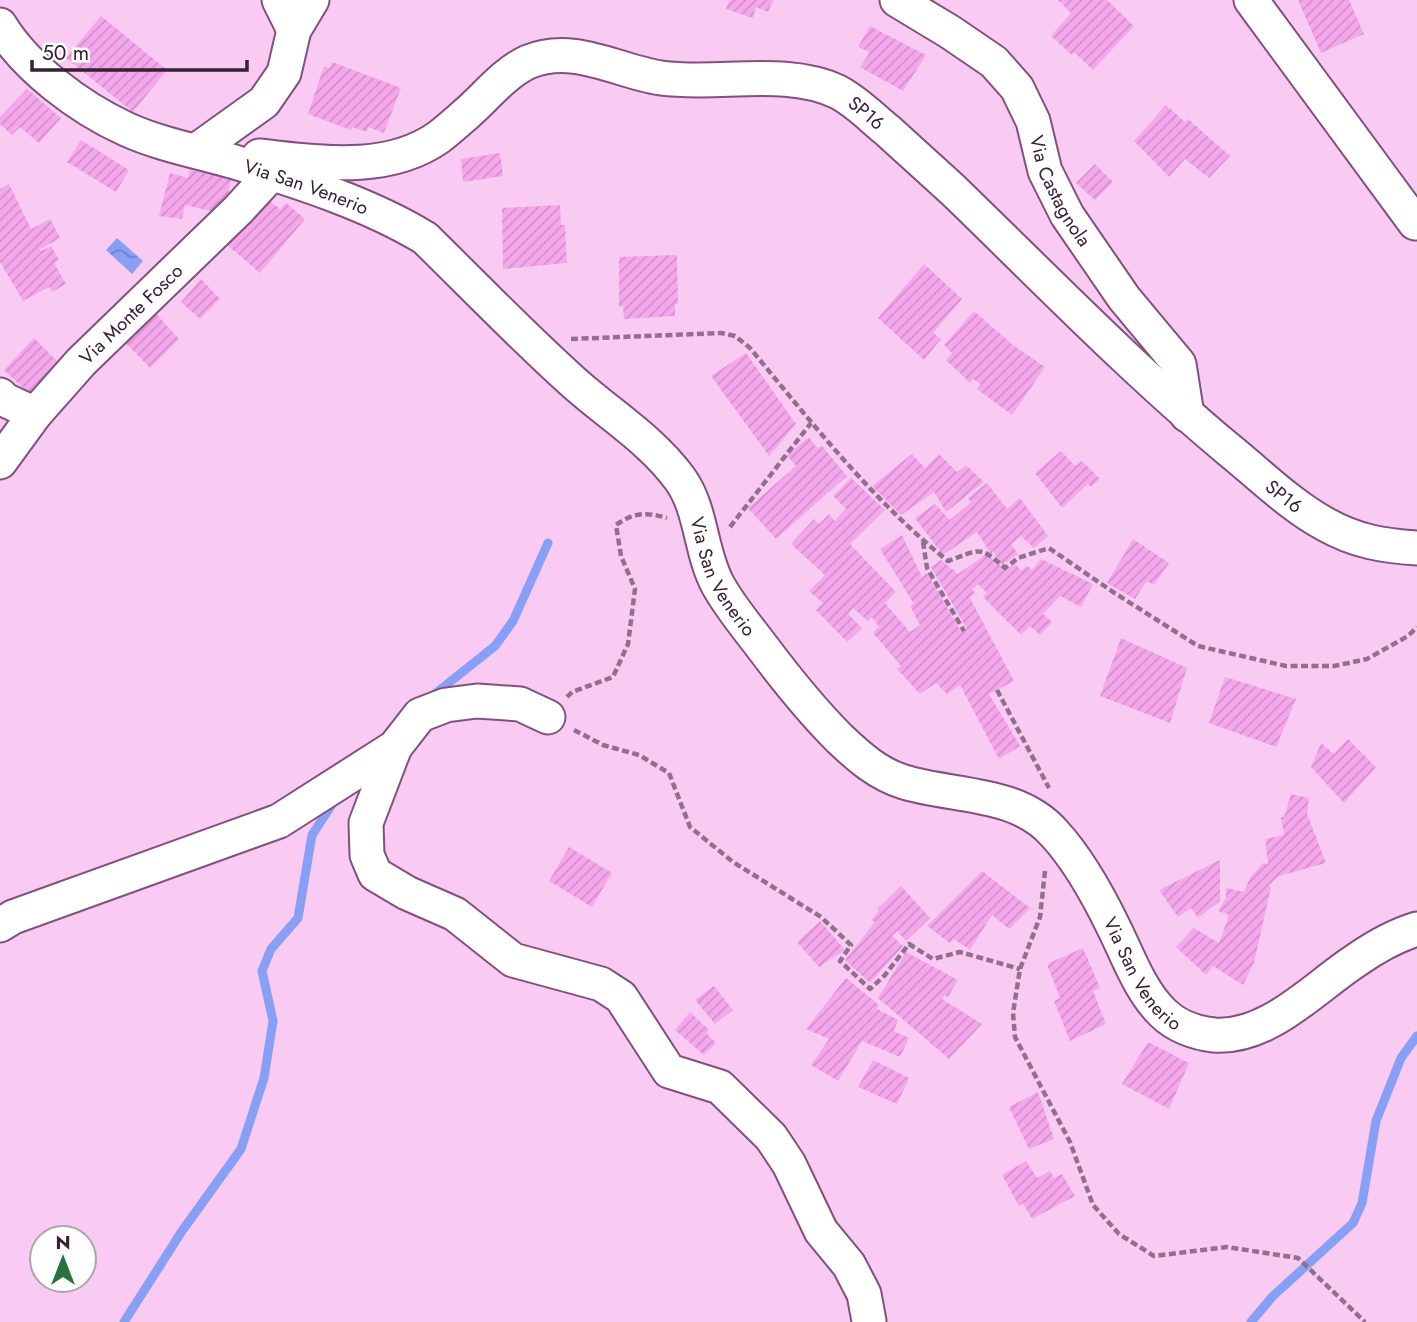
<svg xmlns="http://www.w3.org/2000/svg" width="1417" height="1322" font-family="Jost,sans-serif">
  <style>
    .water { fill: url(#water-waves) }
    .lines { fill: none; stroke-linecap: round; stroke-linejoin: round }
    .stream { stroke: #87a0f5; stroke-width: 9 }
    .building { fill: url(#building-hatch) }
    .minor-casing { stroke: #82507d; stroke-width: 37 }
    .path { stroke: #92708d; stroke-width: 4.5; stroke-dasharray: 7 3.5; stroke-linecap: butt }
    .minor { stroke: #fff; stroke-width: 33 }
    .labels { text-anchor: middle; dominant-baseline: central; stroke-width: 6; stroke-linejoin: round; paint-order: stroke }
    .street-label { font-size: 19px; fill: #362033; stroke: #fdfdfd }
  </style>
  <defs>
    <pattern id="water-waves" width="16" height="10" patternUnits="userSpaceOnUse" patternTransform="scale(1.75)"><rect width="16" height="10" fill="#87a0f5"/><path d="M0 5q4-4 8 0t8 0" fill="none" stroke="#6f82c7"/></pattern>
    <pattern id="building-hatch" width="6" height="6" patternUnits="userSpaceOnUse" patternTransform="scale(1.75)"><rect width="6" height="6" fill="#f5a7ec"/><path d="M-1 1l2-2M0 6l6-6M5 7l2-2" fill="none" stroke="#d38fcb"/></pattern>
  </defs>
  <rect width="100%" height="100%" fill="#f9cbf3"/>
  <!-- water -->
  <path class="water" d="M117 238 143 261 132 274 106 250Z"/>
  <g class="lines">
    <!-- stream -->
    <path class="stream" d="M431 697 495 646 513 621 548 543
      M124 1322 182 1231 241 1149 264 1078 273 1021 262 971 271 949 298 918 312 835 335 800
      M1251 1322 1273 1296 1353 1223 1362 1203 1376 1121 1401 1058 1417 1036"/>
  </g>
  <!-- building -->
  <path class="building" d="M729 0H773L768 12 756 7 753 18 726 9Z
    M1058 0H1107L1134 26 1093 70 1074 52 1072 55 1051 36 1071 13Z
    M1298 0H1349L1364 34 1321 53Z
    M101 16 167 70 133 112 66 58Z
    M870 26 926 55 903 91 860 67 870 52 858 47Z
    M332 62 401 88 384 133 368 127 367 132 352 127 351 130 308 114 324 66 330 68Z
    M27 89 61 118 39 143 20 127 12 135 0 124V117Z
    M1166 105 1185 122 1188 119 1230 156 1209 178 1185 159 1169 177 1134 141Z
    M81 140 129 170 116 192 67 162Z
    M500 153 503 176 463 182 461 159Z
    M1095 164 1113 182 1095 200 1076 183Z
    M190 170 231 179 225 214 185 205 182 219 159 216 170 173 188 178Z
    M9 184 31 229 50 219 60 238 40 249 41 251 51 246 59 260 54 263 66 284 52 292 49 287 23 301 0 262V189Z
    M264 197 280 209 286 203 305 219 260 273 226 244Z
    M560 205 561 225H565L567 263 503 269 502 208Z
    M677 255 678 304H675V316L624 319 623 306 619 307V257Z
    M924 264 962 299 933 333 941 339 924 360 878 318Z
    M201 279 220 299 200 319 181 302Z
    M149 306 179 339 150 368 120 337Z
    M974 311 1013 345 1045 367 1012 415 977 389 981 384 973 379 970 383 946 360 952 353 944 345Z
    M34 338 66 370 37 401 4 370Z
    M746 353 796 424 769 456 711 376Z
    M809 437 817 448 822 446 847 476 776 539 748 508 796 466 787 455Z
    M1061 451 1075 466 1082 461 1100 479 1091 487 1088 484 1062 508 1035 473Z
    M912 454 925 468 939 454 957 472 966 465 984 482 946 512 934 492 901 515 872 486Z
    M851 478 885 510 850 544 896 592 885 603 910 632 920 625 910 606 914 604 880 549 902 535 922 577 927 573 961 632 967 629 931 567 941 560 958 574 986 554 1006 570 1015 563 1021 571 1027 566 1032 570 1041 559 1093 584 1081 607 1060 596 1043 614 1052 622 1040 635 1030 626 1021 635 983 597 987 593 978 584 972 590 975 593 970 598 1014 681 989 694 1020 746 999 759 960 685 947 694 936 683 920 694 897 669 901 666 873 633 879 627 872 617 868 621 853 608 848 614 862 628 847 642 816 610 823 603 809 591 825 575 791 544 814 519 819 524 829 514 835 521 846 509 833 496Z
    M987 483 1007 509 1020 498 1048 536 1034 548 1021 536 1011 544 1018 554 1002 565 993 551 991 554 977 532 943 555 915 518 935 504 950 520 971 502 968 498Z
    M1133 539 1169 563 1154 585 1147 581 1135 599 1107 583Z
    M1121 638 1187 668 1170 723 1100 696Z
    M1225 677 1296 699 1276 747 1209 723Z
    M1348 739 1376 767 1344 803 1311 767 1321 743 1334 754Z
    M1291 794 1309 798 1307 814 1326 863 1279 876 1269 885 1271 887 1254 963 1243 985 1213 966 1206 975 1176 947 1194 928 1219 943 1229 915 1218 911 1226 898V888L1244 892 1250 878 1263 863 1268 864 1265 839 1284 835 1281 817H1284Z
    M569 847 612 873 592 907 549 881Z
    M1220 860V901L1198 918 1191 908 1178 917 1159 890Z
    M982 871 1030 908 1009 929 992 915 970 950 954 939 950 943 927 926Z
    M901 886 930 918 906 941 897 931 892 936 903 946 870 983 845 960 875 922 871 920 879 911 877 909Z
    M820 921 845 950 819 967 797 942Z
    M1083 948 1100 988 1093 991 1106 1024 1070 1041 1054 1001 1060 998 1047 964Z
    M906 952 958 980 948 997 945 995 942 999 982 1024 949 1059 878 998Z
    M846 978 879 1005 877 1009 898 1020 894 1031 909 1038 900 1057 862 1041 838 1081 811 1065 829 1039 806 1029Z
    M714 986 733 1010 715 1024 695 1000Z
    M690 1012 709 1030 706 1033 716 1043 704 1055 675 1030Z
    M1148 1042 1189 1063 1169 1109 1122 1084Z
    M873 1060 909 1078 897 1104 858 1087Z
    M1038 1092 1054 1139 1029 1149 1009 1107Z
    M1026 1161 1037 1178 1050 1171 1054 1178 1062 1174 1075 1196 1032 1219 1023 1203 1019 1206 1002 1175Z"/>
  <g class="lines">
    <defs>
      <g id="minor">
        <path d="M279 0 294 30"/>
        <path id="s1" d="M897 0 950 32 994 62 1017 88 1033 121 1045 171 1067 215 1124 298 1179 364 1187 415"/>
        <path d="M1251 0 1415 223"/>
        <path id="s2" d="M0 25C26 68 80 108 126 129 161 145 201 152 238 163 300 182 369 204 425 238 473 285 521 335 571 380 607 413 651 439 680 479 702 509 700 552 718 585 730 607 748 628 763 648 787 680 812 711 840 739 859 757 878 774 904 782 953 797 1017 791 1054 833 1079 860 1098 895 1114 928 1128 956 1140 991 1163 1013 1176 1026 1196 1033 1214 1035 1268 1039 1314 988 1355 961 1375 947 1394 936 1417 929"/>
        <path d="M197 150 264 102 284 73 294 30 312 0"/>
        <path id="s3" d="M259 156C318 162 387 174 439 137 448 130 457 122 465 115 485 98 504 73 528 62 574 43 616 71 661 78 718 86 785 67 838 92 857 102 871 117 887 130 909 150 931 170 953 190 1043 277 1131 368 1228 449 1259 474 1290 505 1325 524 1355 541 1383 546 1417 548"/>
        <path d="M0 395 5 400 35 414"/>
        <path id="s4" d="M0 462 35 414 81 362 238 210 272 173"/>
        <path d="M395 747 366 823 367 855 375 874 407 893 455 914 513 960 601 984 621 997 669 1071 720 1087 771 1137 789 1164 821 1231 849 1265 864 1294 869 1321"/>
        <path d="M0 925 13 917 279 821 395 747 420 715 446 705 477 701 520 704 548 717"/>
      </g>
    </defs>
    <!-- minor casing -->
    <use href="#minor" class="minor-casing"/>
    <!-- path -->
    <path class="path" d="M571 339 721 333 735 336 750 348C812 423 872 500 948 561 980 550 978 544 1005 568L1018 558 1049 548 1113 592 1198 646 1286 666H1334L1367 659 1408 636 1417 627
      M730 527 811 423
      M923 542 927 568 964 631
      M997 690 1049 788
      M567 697 572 692 613 677 628 644 635 589 621 556 616 525C634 512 647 512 667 518
      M574 730 603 745 639 755 669 773 690 827 733 862 821 917 851 945 840 961 870 989 885 975 909 944 933 959 960 952 1020 969
      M1045 871 1040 917 1020 969 1013 1013 1015 1037 1070 1142 1093 1205 1119 1234 1154 1256 1227 1247 1298 1258 1365 1322"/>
    <!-- minor -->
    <use href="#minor" class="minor"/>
  </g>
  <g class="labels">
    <!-- street labels -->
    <g class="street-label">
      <text stroke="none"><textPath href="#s3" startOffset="653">SP16</textPath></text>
      <text stroke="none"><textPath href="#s2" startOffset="355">Via San Venerio</textPath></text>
      <text stroke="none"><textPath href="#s1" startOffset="262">Via Castagnola</textPath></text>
      <text stroke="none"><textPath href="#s4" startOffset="198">Via Monte Fosco</textPath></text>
      <text stroke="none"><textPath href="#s3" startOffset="1220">SP16</textPath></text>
      <text stroke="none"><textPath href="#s2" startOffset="943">Via San Venerio</textPath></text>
      <text stroke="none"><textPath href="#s2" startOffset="1552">Via San Venerio</textPath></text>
    </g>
  </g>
  <!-- north arrow -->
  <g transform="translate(63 1259)"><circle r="33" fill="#fdfdfd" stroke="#ada5ac" stroke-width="2"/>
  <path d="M0-5L12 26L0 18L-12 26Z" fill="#297240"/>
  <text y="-10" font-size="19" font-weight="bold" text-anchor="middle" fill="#362033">N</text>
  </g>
  <!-- scale -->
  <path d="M32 60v10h215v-10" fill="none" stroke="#362033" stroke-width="3.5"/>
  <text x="42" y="60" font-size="21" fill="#362033" stroke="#fdfdfd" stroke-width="5" paint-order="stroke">50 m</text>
</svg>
